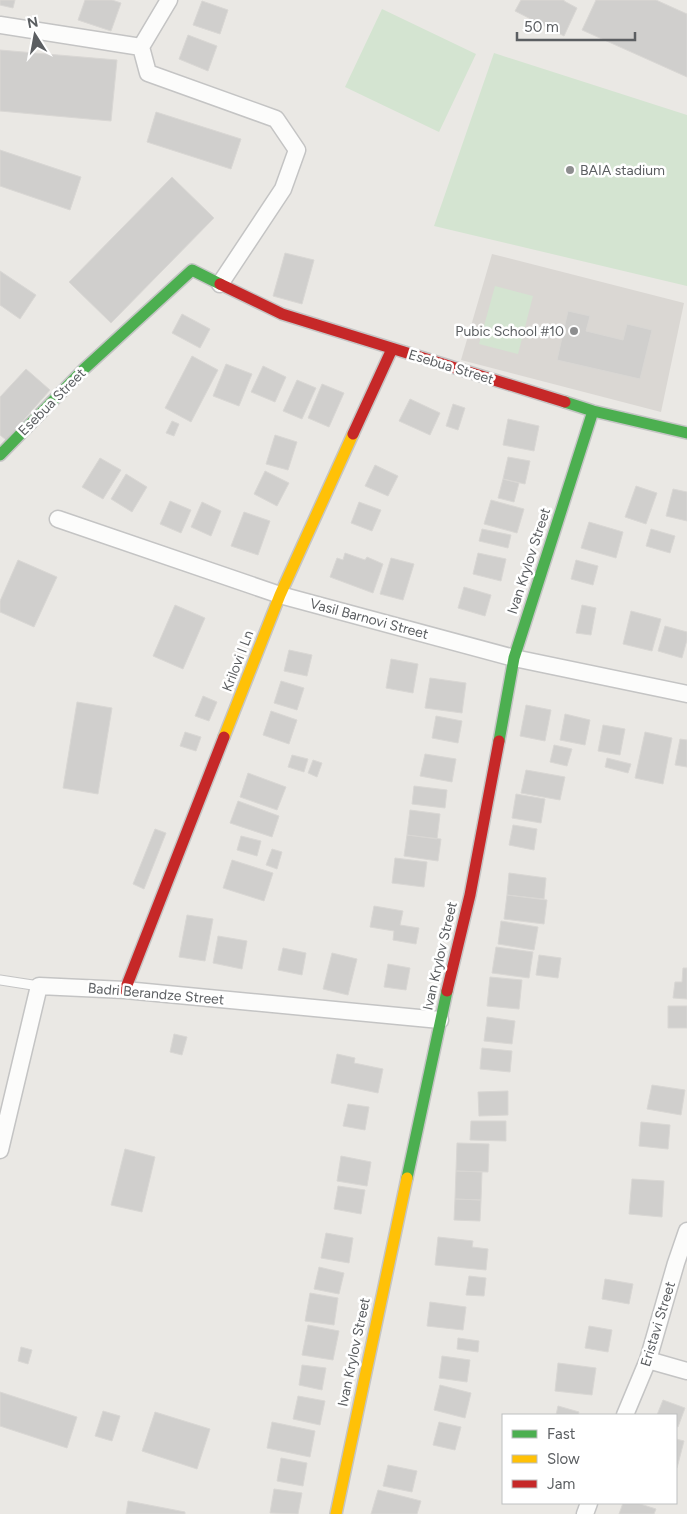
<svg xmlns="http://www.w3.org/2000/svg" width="687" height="1514" font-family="Figtree,sans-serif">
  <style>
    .education { fill: #dad7d3 }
    .green { fill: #d4e4d1 }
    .building { fill: #d0cfcd; stroke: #d9d7d4 }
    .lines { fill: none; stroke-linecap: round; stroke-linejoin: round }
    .lane-casing { stroke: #c4c4c4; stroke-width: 11 }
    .street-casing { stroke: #c4c4c4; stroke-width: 19 }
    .fast-casing { stroke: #c5c5c5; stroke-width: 14 }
    .slow-casing { stroke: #c5c5c5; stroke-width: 14 }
    .jam-casing { stroke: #c5c5c5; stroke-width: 14 }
    .lane { stroke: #fcfcfb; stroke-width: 9 }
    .street { stroke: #fcfcfb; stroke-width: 16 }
    .fast { stroke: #4caf50; stroke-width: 11 }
    .slow { stroke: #ffc107; stroke-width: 11 }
    .jam { stroke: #c62828; stroke-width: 11 }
    .poi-dot { fill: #8d8e8f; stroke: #fff; stroke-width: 2 }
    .labels { text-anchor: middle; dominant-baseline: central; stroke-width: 5; stroke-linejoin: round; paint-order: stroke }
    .poi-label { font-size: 14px; fill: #5b5e61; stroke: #fff; text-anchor: start }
    .street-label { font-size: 14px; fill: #5b5e61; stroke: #fff }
  </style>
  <rect width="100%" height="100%" fill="#eae8e4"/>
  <!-- education -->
  <path class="education" d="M492 254 684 303 661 412 461 360Z"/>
  <!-- green -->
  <path class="green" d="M382 9 476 54 439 132 345 87Z
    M494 53 687 115V286L434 226Z
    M495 286 533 296 518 354 479 344Z"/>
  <!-- building -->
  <path class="building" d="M0 0H15L13 8 0 5Z
    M85 0H112L121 3 111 31 78 20Z
    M521 0H564V1L577 8 564 36 515 11Z
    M596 0H656L687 14V77L582 30Z
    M202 1 228 10 220 34 193 25Z
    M188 35 217 46 208 71 179 59Z
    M0 50 117 60 111 121 0 111Z
    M156 112 241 139 231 169 147 142Z
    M0 150 81 177 70 210 0 186Z
    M172 177 214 218 111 323 69 282Z
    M285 253 314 260 302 304 273 296Z
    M0 271 36 295 20 319 0 305Z
    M568 311 590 316 586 331 623 340 627 324 652 330 640 379 557 360Z
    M182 314 210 329 200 348 172 333Z
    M192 356 218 370 191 422 165 408Z
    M226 364 252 374 239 406 213 396Z
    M263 366 286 377 275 402 251 392Z
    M26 369 50 390 6 440 0 435V397Z
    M297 380 316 388 302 419 283 411Z
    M322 384 344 393 329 427 308 418Z
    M410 399 440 413 430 435 399 421Z
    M453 404 465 408 458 430 446 426Z
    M508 419 539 426 534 451 503 445Z
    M172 421 179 424 174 436 166 433Z
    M275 435 297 442 288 470 266 464Z
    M508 457 530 461 525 484 503 479Z
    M100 458 121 470 103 499 82 487Z
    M375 465 398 476 388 496 365 486Z
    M265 471 289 483 277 506 254 494Z
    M126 474 147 487 132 512 111 499Z
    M503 479 519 483 514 502 498 498Z
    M636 486 657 493 646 524 625 517Z
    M673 489 687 492V521L666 516Z
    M491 500 524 509 517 533 484 524Z
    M170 501 191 510 181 533 160 524Z
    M202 502 221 511 211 536 191 527Z
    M359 502 381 510 372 531 351 523Z
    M244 512 270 521 258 555 231 546Z
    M589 522 623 532 616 558 581 548Z
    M482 529 511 535 508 548 479 541Z
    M651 529 675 536 670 553 646 546Z
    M345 553 365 560 367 557 383 564 373 593 330 577 337 558 343 560Z
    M478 553 506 559 501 581 473 574Z
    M391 558 414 564 403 600 380 594Z
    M18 560 57 577 34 627 0 612V601Z
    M576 560 598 566 593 585 571 579Z
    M464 587 491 595 485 616 458 608Z
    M175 605 205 618 183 669 153 656Z
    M582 605 596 608 591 635 576 633Z
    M631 611 661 619 652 651 623 644Z
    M665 626 687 632V640L682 658 658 651Z
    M289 650 312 655 307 676 284 671Z
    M391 659 418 664 413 693 386 688Z
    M430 678 466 683 462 713 425 708Z
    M281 681 304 688 297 710 274 703Z
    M203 696 217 702 209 721 195 716Z
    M77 702 112 708 98 794 63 788Z
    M526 705 551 710 545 741 520 736Z
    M271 711 297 720 289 744 263 735Z
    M565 714 590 720 585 745 560 740Z
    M436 716 462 721 458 743 432 738Z
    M603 725 625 729 620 755 598 751Z
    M185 732 201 737 196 751 180 746Z
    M645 732 672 738 663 784 635 778Z
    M680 739 687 740V767L675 765Z
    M554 745 572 749 567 766 550 762Z
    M425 754 456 759 452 782 420 776Z
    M292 755 308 759 304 772 288 767Z
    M607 758 631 764 628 773 605 767Z
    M313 760 322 763 317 777 308 773Z
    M526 770 565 777 560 800 521 793Z
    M248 773 286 787 277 810 240 797Z
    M414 786 447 790 445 808 412 804Z
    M516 794 545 799 541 823 512 818Z
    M238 801 279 816 272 837 230 823Z
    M410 810 440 814 437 839 407 835Z
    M513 825 537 829 534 850 509 845Z
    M155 829 166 833 144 889 133 884Z
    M407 835 441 839 438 861 404 856Z
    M241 836 261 841 257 856 237 850Z
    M272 849 282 852 277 869 266 865Z
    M395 858 427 862 424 887 392 883Z
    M232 860 273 873 264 901 223 888Z
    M509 873 546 878 544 899 507 895Z
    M507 895 547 900 544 924 504 919Z
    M374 906 403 911 400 925 419 928 416 944 393 940 394 931 370 927Z
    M187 915 213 919 205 961 179 957Z
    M501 921 538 927 534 950 498 944Z
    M218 936 247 941 242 969 213 963Z
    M496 947 533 952 529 978 492 973Z
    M283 948 306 953 302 975 278 970Z
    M332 953 357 959 348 995 323 989Z
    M539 955 561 958 558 978 536 975Z
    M388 964 410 968 406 990 384 987Z
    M683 968H687V999L673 998 675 982H682Z
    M490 977 522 980 519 1009 487 1006Z
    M668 1006H687V1028H668Z
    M487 1017 515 1021 512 1044 484 1041Z
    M174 1034 187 1037 182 1055 170 1052Z
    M482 1048 512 1051 510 1072 480 1069Z
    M337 1054 355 1058 354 1063 383 1069 378 1093 331 1083Z
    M652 1085 685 1090 681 1115 647 1109Z
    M508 1091V1115L479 1116 478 1092Z
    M348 1104 369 1107 365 1130 343 1126Z
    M471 1121H506V1141L470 1140Z
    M641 1122 670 1125 668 1149 639 1146Z
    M457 1143 489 1144 488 1172 456 1171Z
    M125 1149 155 1157 142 1212 111 1205Z
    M341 1156 371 1162 367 1186 337 1181Z
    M456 1171 482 1172 481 1200 455 1199Z
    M632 1179 664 1181 662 1217 629 1214Z
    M338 1186 365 1190 361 1214 334 1209Z
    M455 1199 481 1200 480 1221 454 1220Z
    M326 1233 353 1238 349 1263 321 1258Z
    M438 1237 473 1241 472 1247 488 1249 486 1270 435 1265Z
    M319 1267 344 1273 339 1294 314 1289Z
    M469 1276 486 1278 484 1296 466 1295Z
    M605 1279 633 1284 629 1304 602 1299Z
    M310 1293 338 1298 334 1325 305 1321Z
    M430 1302 466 1307 463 1330 427 1326Z
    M308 1325 339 1331 333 1360 302 1355Z
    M589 1326 612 1330 608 1352 585 1348Z
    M458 1338 479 1341 478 1352 457 1349Z
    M21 1347 32 1350 28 1364 18 1361Z
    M442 1356 470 1360 467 1382 439 1378Z
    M558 1363 596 1368 592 1395 555 1391Z
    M302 1365 326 1368 322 1390 299 1385Z
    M440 1385 471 1393 465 1418 434 1410Z
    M0 1392 77 1417 67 1448 0 1426Z
    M298 1396 325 1401 320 1425 293 1419Z
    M663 1400 685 1408 678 1427 676 1426V1415H657Z
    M558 1406 579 1412 578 1415H556Z
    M103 1411 120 1416 112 1441 95 1436Z
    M155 1412 210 1429 197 1469 142 1451Z
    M272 1422 315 1431 310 1457 267 1448Z
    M439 1422 461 1427 455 1450 433 1445Z
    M676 1439 684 1441 677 1468H676Z
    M281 1458 307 1463 303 1486 277 1481Z
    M388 1465 417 1471 412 1492 383 1486Z
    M274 1489 302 1493 298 1514 270 1513Z
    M378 1490 421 1501 417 1514H371Z
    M128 1501 185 1512V1514H126Z
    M623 1503H637L656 1509 654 1514H619Z"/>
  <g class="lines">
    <defs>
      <path id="lane" d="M0 980 39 986"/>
      <path id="street" d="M0 25 141 47
        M141 47 148 73 276 119 297 150 283 189 220 284
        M141 47 169 0
        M58 519 280 595 514 658 687 694
        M0 1150 39 986 125 990 440 1020
        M648 1360 687 1371
        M625 1415 648 1360 676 1263 687 1231
        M585 1514 589 1503"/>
      <path id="fast" d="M565 402 593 411 687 433
        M0 455 84 369 192 270 220 284
        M499 741 514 658 593 411
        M407 1178 447 991"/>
      <path id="slow" d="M224 737 280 595 353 434
        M336 1514 407 1178"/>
      <path id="jam" d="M220 284 282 314 565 402
        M353 434 392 349
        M125 990 224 737
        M447 991 470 895 499 741"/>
    </defs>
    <!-- lane casing -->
    <use href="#lane" class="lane-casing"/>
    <!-- street casing -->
    <use href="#street" class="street-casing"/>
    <!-- fast casing -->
    <use href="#fast" class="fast-casing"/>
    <!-- slow casing -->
    <use href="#slow" class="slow-casing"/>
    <!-- jam casing -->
    <use href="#jam" class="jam-casing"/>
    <!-- lane -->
    <use href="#lane" class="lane"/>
    <!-- street -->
    <use href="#street" class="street"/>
    <!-- fast -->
    <use href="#fast" class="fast"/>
    <!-- slow -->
    <use href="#slow" class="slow"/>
    <!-- jam -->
    <use href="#jam" class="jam"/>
  </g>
  <!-- markers -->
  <g class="poi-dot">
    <circle cx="570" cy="170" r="5"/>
    <circle cx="574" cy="331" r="5"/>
  </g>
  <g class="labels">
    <!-- poi labels -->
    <g class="poi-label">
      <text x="580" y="170">BAIA stadium</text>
      <text x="564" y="331" text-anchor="end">Pubic School #10</text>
    </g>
    <!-- street labels -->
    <g class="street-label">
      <text transform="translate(451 367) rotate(17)">Esebua Street</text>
      <text transform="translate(52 402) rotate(-45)">Esebua Street</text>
      <text transform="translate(529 561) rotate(-72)">Ivan Krylov Street</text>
      <text transform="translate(369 619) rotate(15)">Vasil Barnovi Street</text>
      <text transform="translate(238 661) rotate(-69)">Krilovi I Ln</text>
      <text transform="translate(440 956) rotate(-77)">Ivan Krylov Street</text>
      <text transform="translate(156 994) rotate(5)">Badri Berandze Street</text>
      <text transform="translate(658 1324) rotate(-73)">Eristavi Street</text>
      <text transform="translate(354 1352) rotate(-78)">Ivan Krylov Street</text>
    </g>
  </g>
  <!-- legend -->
  <rect x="502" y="1414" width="175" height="90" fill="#ffffff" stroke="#bdbfc0"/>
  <rect x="512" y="1430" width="25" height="8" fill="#4caf50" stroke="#bdbfc0"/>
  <text x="547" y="1439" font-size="15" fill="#5b5e61">Fast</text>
  <rect x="512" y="1455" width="25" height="8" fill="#ffc107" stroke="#bdbfc0"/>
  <text x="547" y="1464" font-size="15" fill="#5b5e61">Slow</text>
  <rect x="512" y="1480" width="25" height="8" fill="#c62828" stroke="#bdbfc0"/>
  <text x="547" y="1489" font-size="15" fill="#5b5e61">Jam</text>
  <!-- north arrow -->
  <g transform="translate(35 35) rotate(349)" stroke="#ffffff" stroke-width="4" paint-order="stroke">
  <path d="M0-4L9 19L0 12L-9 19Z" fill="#5b5e61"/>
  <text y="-8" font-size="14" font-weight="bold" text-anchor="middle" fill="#5b5e61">N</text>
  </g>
  <!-- scale -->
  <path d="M517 32v8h118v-8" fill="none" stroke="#5b5e61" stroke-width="2.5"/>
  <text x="524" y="32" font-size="15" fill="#5b5e61" stroke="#ffffff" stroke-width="4" paint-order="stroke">50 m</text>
</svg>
